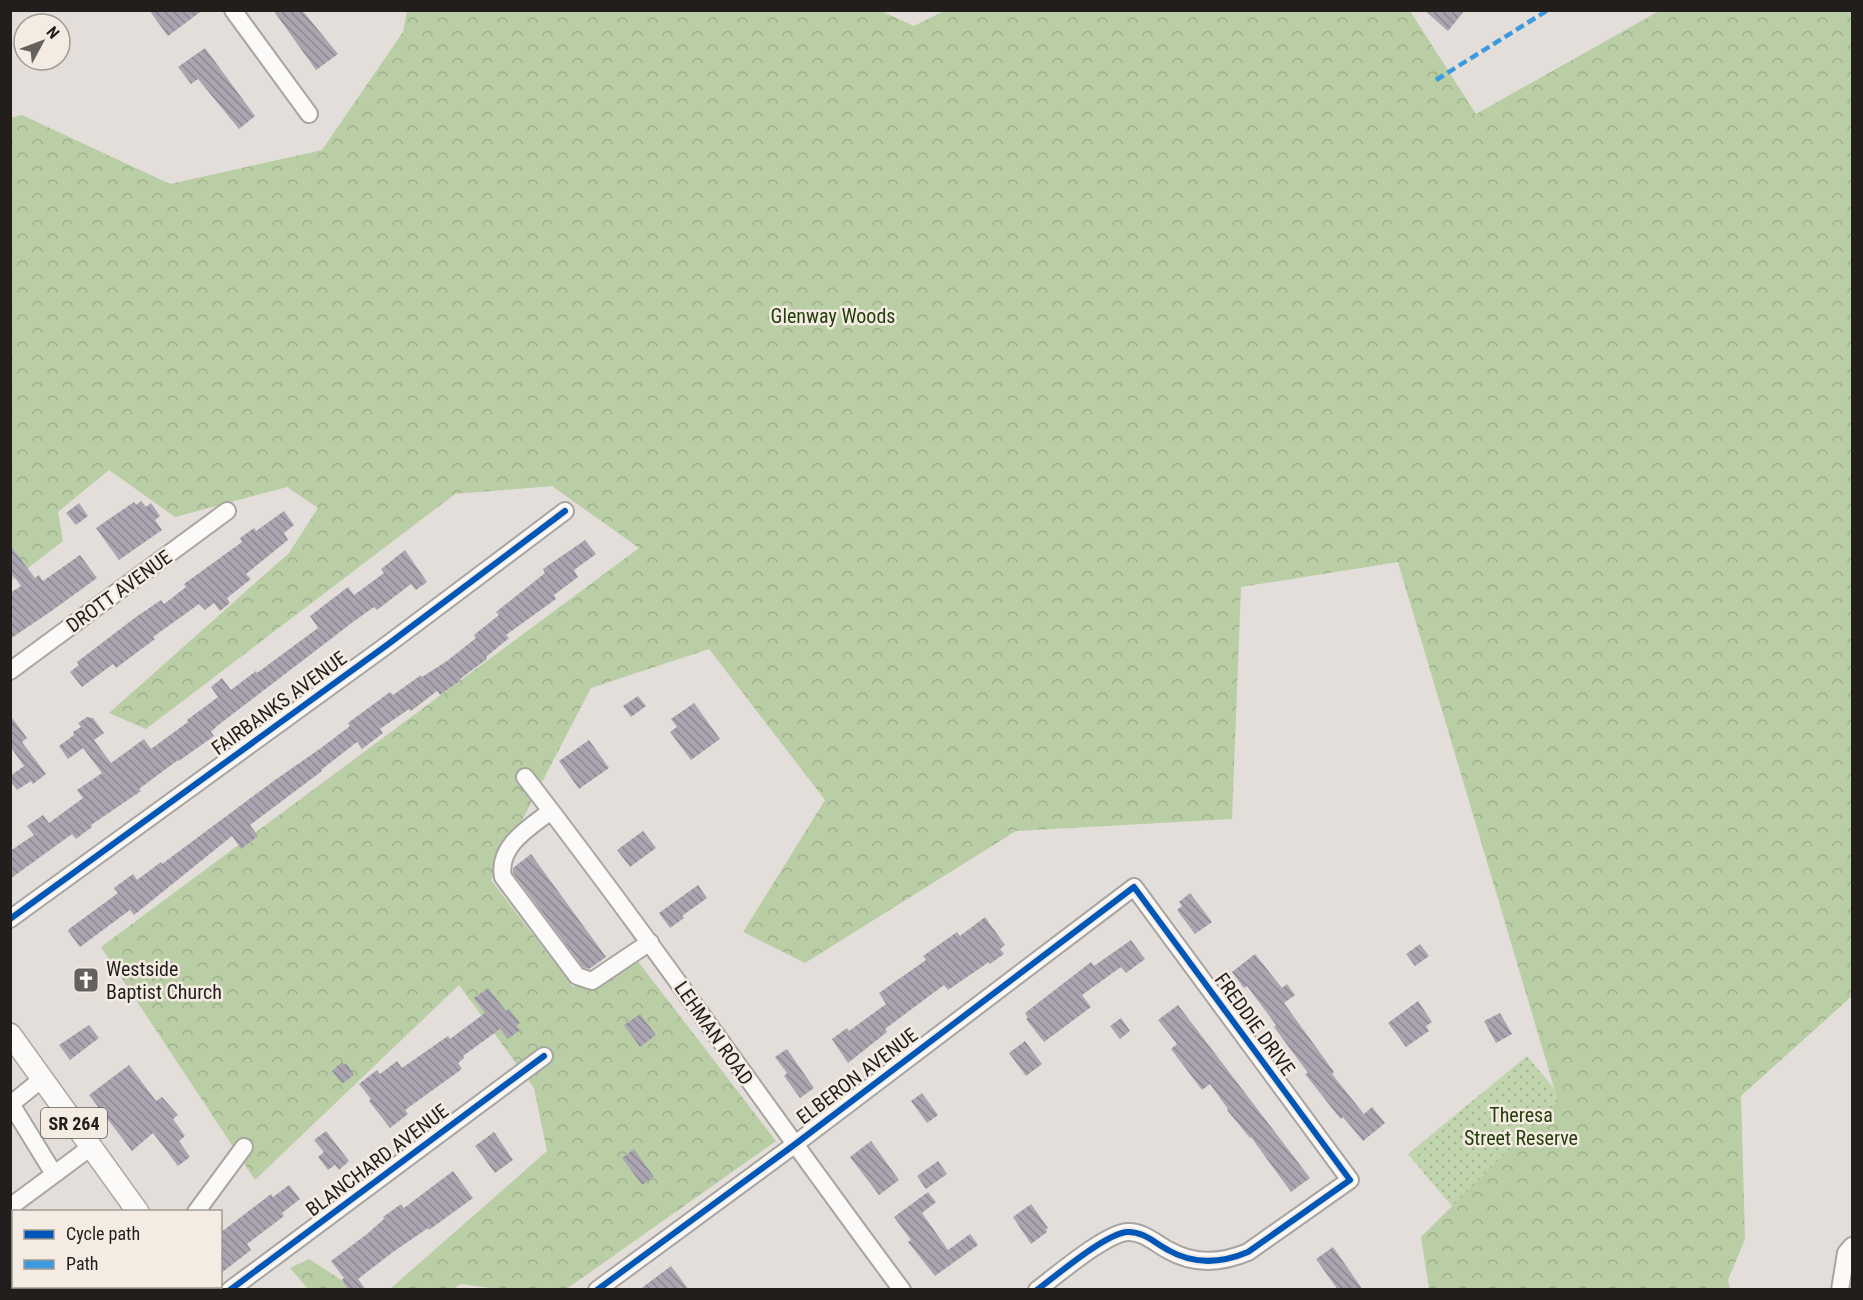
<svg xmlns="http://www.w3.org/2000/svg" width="1863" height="1300" font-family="'Roboto Condensed',sans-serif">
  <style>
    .green { fill: url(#green-dots) }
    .forest { fill: url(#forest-crowns) }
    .building { fill: url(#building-back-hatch) }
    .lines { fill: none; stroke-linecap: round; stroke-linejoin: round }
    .minor-casing { stroke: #a8a5a1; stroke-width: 20 }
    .major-casing { stroke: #a8a5a1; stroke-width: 24 }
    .minor { stroke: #fbfaf9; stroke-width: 16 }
    .major { stroke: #fbfaf9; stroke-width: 21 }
    .quiet { stroke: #3c9bdf; stroke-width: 4.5; stroke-dasharray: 9 4.5; stroke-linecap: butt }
    .cycleway-casing { stroke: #f4ece3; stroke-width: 10 }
    .cycleway { stroke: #0057b8; stroke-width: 6 }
    .labels { text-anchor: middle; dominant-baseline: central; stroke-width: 5; stroke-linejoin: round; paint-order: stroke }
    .shield { fill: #f4ece3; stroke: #605c57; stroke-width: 1.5 }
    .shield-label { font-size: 18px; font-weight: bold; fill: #211e1b }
    .park-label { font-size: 20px; fill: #243f0b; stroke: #f4ece3 }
    .street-label { font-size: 20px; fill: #211e1b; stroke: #f4ece3 }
    .poi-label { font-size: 20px; fill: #211e1b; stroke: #f4ece3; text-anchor: start }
  </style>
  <defs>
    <pattern id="green-dots" width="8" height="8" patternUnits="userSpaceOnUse" patternTransform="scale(1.5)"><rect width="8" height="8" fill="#c0d4ad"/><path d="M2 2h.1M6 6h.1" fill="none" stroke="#a5b694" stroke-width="1.8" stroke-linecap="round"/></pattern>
    <pattern id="forest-crowns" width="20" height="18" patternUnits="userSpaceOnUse" patternTransform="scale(1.5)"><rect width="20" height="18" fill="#b9cea4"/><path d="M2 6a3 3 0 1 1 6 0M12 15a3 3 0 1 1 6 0" fill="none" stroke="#9fb08d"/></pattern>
    <pattern id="building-back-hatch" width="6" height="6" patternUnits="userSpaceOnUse" patternTransform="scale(1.5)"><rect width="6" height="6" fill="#aba5b1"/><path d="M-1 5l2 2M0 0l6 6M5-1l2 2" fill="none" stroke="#8b868f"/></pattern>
  </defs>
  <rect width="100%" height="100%" fill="#e3deda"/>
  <!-- green -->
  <path class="green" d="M1527 1056 1720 1289 1455 1210 1408 1154Z"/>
  <!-- forest -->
  <path class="forest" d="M879 10 914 26 946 10 1410 11 1476 114 1659 11H1852V996L1741 1096 1745 1239 1728 1280 1730 1289H1429L1421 1237 1558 1101 1398 562 1241 587 1232 819 1016 831 805 963 743 932 825 800 709 649 591 688 491 880 573 987 633 955 776 1141 565 1290H506L461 1284 453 1289H390L547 1151 534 1088 459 985 255 1180 101 947 639 548 552 486 455 494 146 729 109 713 289 553 318 508 287 487 175 517 109 470 58 512 63 541 11 581 10 118 22 115 170 184 322 150 403 32 407 11Z
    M309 1259 355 1289H308L290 1268Z"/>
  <!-- building -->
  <path class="building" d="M149 10H203L168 36Z
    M273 10H302L338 54 316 70Z
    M1424 10H1465L1448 31Z
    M205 48 255 116 239 129 198 79 191 84 178 67Z
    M141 501 146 507 151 503 160 516 155 520 162 530 119 560 96 528 134 502 136 505Z
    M79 503 88 516 76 525 66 513Z
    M284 511 294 525 284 533 288 540 246 574 251 579 227 598 230 603 220 611 214 603 205 610 199 604 153 637 155 639 116 668 113 664 82 687 70 672 79 665 77 662 136 617 161 600 164 604 186 587 184 584 242 542 240 538 254 528 256 531Z
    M585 540 596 554 574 570 578 577 554 595 556 599 506 635 509 638 486 657 487 659 460 679 461 680 440 695 437 691 411 711 409 709 380 729 383 733 362 749 357 742 321 770 322 771 250 825 258 836 241 849 232 836 134 915 130 910 80 947 68 931 69 929 118 893 114 888 133 874 137 880 161 862 162 864 275 780 321 748 350 726 348 723 390 692 393 695 421 675 422 677 447 661 476 638 474 635 499 615 496 612 545 573 543 569Z
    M10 545 35 578 39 575 43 581 80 555 97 578 50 612 10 639V593L21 586 10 571Z
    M405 550 427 582 416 590 411 584 377 610 374 607 353 622 217 726 211 732 214 736 179 761 178 760 139 789 141 791 91 825 92 827 76 839 72 834 10 879V851L34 835 27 826 43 815 49 823 83 798 77 790 102 773 83 748 68 759 59 746 74 735 73 732 81 727 78 723 87 717 93 718 104 733 94 740 111 763 144 739 151 749 188 722 187 720 218 697 211 687 222 678 231 690 256 671 257 673 318 628 310 616 348 587 354 595 384 573 381 569Z
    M638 696 646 706 631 717 623 706Z
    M694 703 720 739 691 760 670 732 677 727 671 719Z
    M10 715 27 738 22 742 46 774 33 784 31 781 17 790 10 781V776L24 766 12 749 10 750Z
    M589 740 609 768 579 789 559 761Z
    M643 831 656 848 630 867 617 850Z
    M531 854 606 957 589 969 583 967 513 873V868Z
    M698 885 707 898 682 916 684 918 670 928 659 913Z
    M1190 893 1212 922 1195 934 1177 910 1182 906 1179 902Z
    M985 917 1005 945 1000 949 1004 954 990 964 989 962 948 990 944 985 885 1029 887 1032 848 1063 832 1039 847 1028 849 1031 886 1004 879 993 926 960 923 956 957 932 960 936Z
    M1131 940 1145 959 1126 973 1121 967 1082 995 1091 1007 1044 1042 1026 1019 1028 1018 1025 1013 1091 962 1094 966Z
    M1420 944 1429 956 1415 966 1406 954Z
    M1255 954 1282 988 1287 984 1295 995 1284 1003 1334 1072 1332 1074 1364 1114 1372 1107 1385 1123 1363 1141 1343 1117 1341 1119 1335 1112 1305 1074 1308 1073 1274 1027 1276 1025 1247 986 1244 988 1232 972Z
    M488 988 506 1011 509 1009 520 1023 516 1025 520 1030 508 1039 500 1029 463 1056 464 1058 458 1063 462 1069 405 1110 408 1114 390 1128 369 1101 371 1099 359 1084 377 1070 380 1074 397 1061 402 1068 448 1036 450 1039 485 1013 474 998Z
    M1418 1001 1432 1022 1426 1026 1429 1031 1406 1047 1388 1023Z
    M1178 1005 1310 1178 1291 1192 1251 1137 1250 1138 1227 1110 1228 1109 1210 1084 1202 1090 1171 1049 1177 1044 1158 1020Z
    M1500 1013 1512 1034 1496 1043 1484 1021Z
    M640 1014 656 1035 640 1047 624 1025Z
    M1121 1018 1130 1031 1120 1039 1110 1026Z
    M89 1025 99 1038 70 1060 59 1045Z
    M1025 1041 1042 1064 1026 1076 1009 1053Z
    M787 1049 814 1088 800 1098 784 1076 787 1073 775 1057Z
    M342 1062 344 1065 346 1063 354 1075 342 1084 332 1071Z
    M129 1065 156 1101 162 1097 178 1115 173 1119 185 1136 179 1141 190 1157 178 1166 153 1133 132 1151 89 1095Z
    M922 1093 938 1115 927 1123 911 1101Z
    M326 1131 349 1161 339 1170 335 1165 328 1170 318 1157 324 1152 314 1140Z
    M494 1132 513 1160 495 1173 475 1146Z
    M871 1141 899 1180 879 1195 850 1157Z
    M634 1149 654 1177 642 1185 622 1158Z
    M938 1161 947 1174 926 1189 917 1176Z
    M453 1171 473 1198 429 1230 428 1228 393 1252 358 1279 366 1290H349L342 1280 344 1278 331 1261 367 1234 384 1219 383 1217 401 1204 404 1208Z
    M289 1185 300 1199 282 1213 284 1216 247 1244 251 1250 220 1274V1233L271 1194 273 1197Z
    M928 1192 936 1202 922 1213 948 1250 970 1234 978 1245 935 1276 908 1242 911 1240 894 1217Z
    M1031 1204 1048 1228 1046 1229 1047 1232 1031 1244 1013 1217Z
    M1333 1247 1363 1290H1338L1316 1259Z
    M671 1266 689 1290H639Z"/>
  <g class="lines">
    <defs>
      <path id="minor" d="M233 10 309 114
        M10 671 227 511
        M525 777C655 945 775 1120 902 1290
        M551 811C530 827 497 846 503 877L577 976 592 981 650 942
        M10 919 387 645 565 511
        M42 1079 11 1104 54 1174
        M10 1207 91 1147
        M196 1212 244 1147
        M36 1290 39 1286
        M141 1290 143 1286
        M230 1290 544 1056
        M597 1290 794 1145 1134 887 1350 1180 1248 1252C1222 1263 1194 1265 1168 1250 1155 1243 1143 1231 1127 1232 1105 1234 1057 1275 1037 1290
        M1840 1290 1846 1253 1852 1246"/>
      <path id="major" d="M10 1034 138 1212
        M194 1286 197 1290"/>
    </defs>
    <!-- minor casing -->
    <use href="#minor" class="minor-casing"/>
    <!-- major casing -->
    <use href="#major" class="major-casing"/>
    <!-- minor -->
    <use href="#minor" class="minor"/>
    <!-- major -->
    <use href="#major" class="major"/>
    <!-- quiet -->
    <path class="quiet" d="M1436 80 1548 10"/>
    <defs>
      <path id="cycleway" d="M10 919 387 645 565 511
        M230 1290 544 1056
        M597 1290 794 1145 1134 887 1350 1180 1248 1252C1222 1263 1194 1265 1168 1250 1155 1243 1143 1231 1127 1232 1105 1234 1057 1275 1037 1290"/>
    </defs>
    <!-- cycleway casing -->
    <use href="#cycleway" class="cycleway-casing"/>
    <!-- cycleway -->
    <use href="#cycleway" class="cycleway"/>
  </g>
  <!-- icons -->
  <defs>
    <symbol id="church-square" viewBox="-11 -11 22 22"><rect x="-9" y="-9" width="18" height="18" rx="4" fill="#65615e" stroke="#f4ece3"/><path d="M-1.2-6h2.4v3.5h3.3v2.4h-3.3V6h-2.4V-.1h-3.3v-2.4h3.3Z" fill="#fff"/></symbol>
  </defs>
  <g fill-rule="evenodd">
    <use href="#church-square" x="71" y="965" width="30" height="30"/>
  </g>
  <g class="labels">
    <!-- shield labels -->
    <rect class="shield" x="41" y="1108" width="66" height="30" rx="4.5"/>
    <g class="shield-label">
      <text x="74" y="1123">SR 264</text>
    </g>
    <!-- park labels -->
    <g class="park-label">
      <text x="833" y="316">Glenway Woods</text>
      <text x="1521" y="1115">Theresa<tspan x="1521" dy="23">Street Reserve</tspan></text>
    </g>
    <!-- street labels -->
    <g class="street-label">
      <text transform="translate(119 591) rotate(-36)">DROTT AVENUE</text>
      <text transform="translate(279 703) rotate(-36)">FAIRBANKS AVENUE</text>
      <text transform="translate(1255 1024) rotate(54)">FREDDIE DRIVE</text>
      <text transform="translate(714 1033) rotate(55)">LEHMAN ROAD</text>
      <text transform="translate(857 1076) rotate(-37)">ELBERON AVENUE</text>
      <text transform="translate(377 1160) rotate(-37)">BLANCHARD AVENUE</text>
    </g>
    <!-- poi labels -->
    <g class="poi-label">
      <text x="106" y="969">Westside<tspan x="106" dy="23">Baptist Church</tspan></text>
    </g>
  </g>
  <!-- border -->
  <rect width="1863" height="1300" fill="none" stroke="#211e1b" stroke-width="24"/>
  <!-- legend -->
  <rect x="12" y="1210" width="210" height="78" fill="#f4ece3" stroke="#a09a93" stroke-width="1.5"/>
  <rect x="24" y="1230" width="30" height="9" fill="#0057b8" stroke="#a09a93" stroke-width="1.5"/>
  <text x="66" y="1240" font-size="18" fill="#211e1b">Cycle path</text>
  <rect x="24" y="1260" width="30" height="9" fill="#3c9bdf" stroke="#a09a93" stroke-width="1.5"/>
  <text x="66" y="1270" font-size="18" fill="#211e1b">Path</text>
  <!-- north arrow -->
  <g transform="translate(42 42) rotate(49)"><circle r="28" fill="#f4ece3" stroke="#a09a93" stroke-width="1.5"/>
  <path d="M0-4.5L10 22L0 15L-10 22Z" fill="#65615e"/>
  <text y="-9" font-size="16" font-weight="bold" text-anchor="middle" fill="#211e1b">N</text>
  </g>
</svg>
